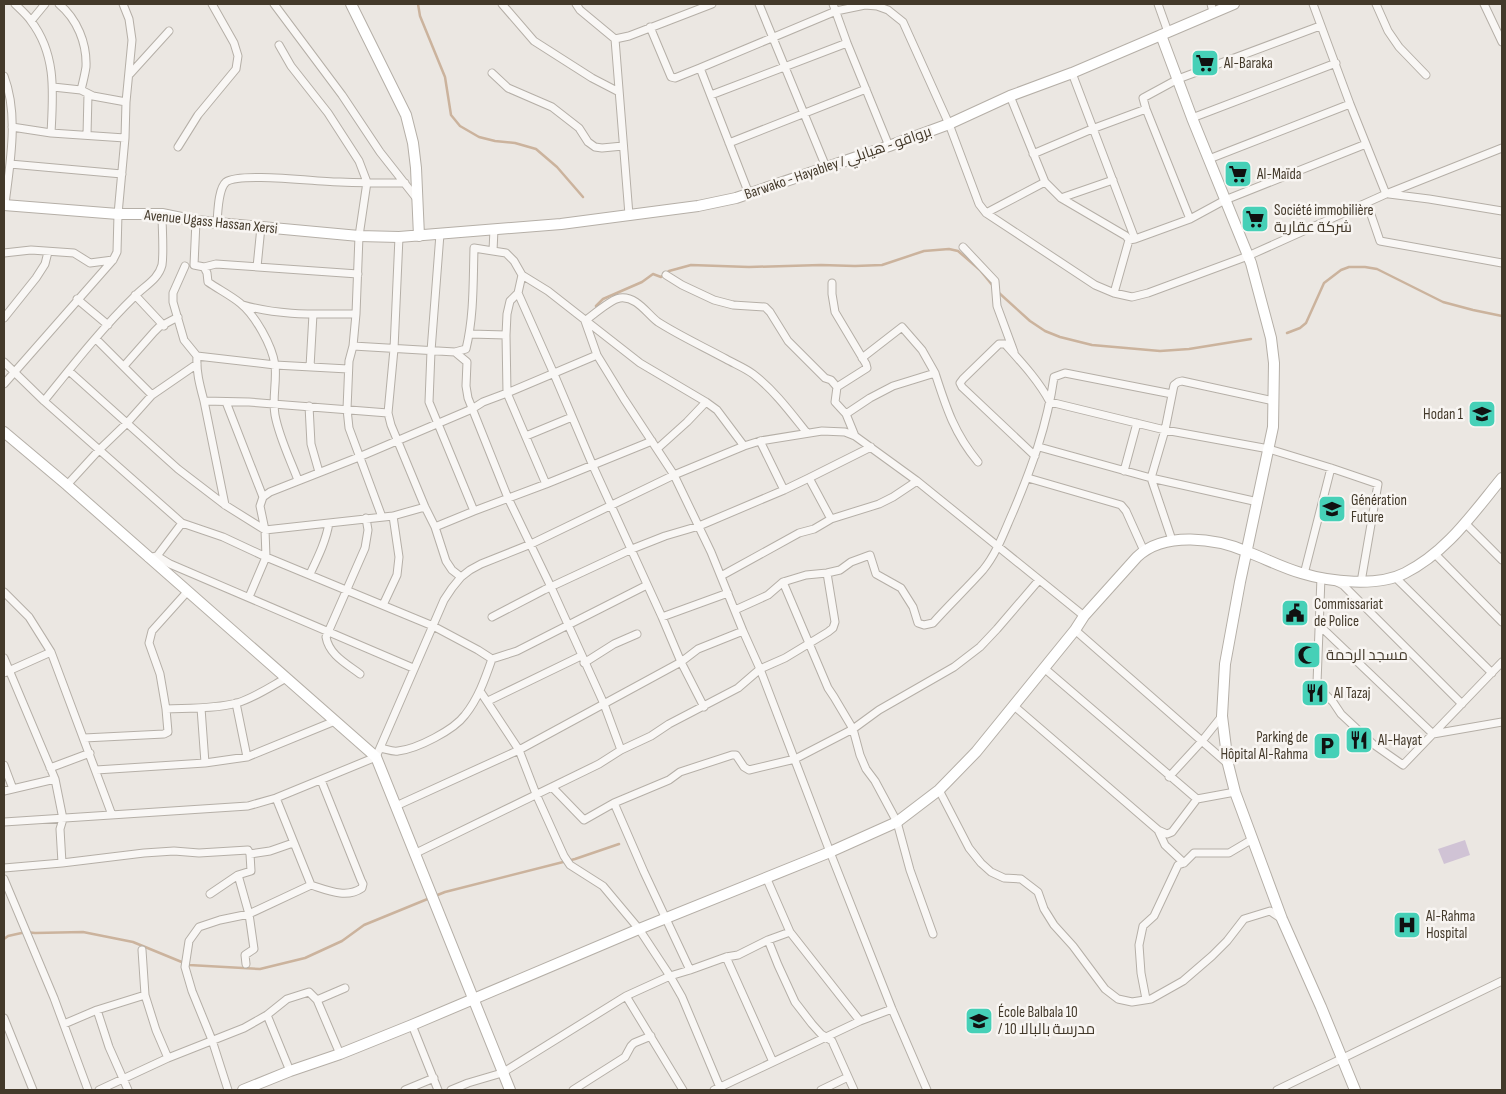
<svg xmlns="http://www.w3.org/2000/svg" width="1506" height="1094" font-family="'Sofia Sans Condensed',Cairo,sans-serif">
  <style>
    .green { fill: #d0c3d5 }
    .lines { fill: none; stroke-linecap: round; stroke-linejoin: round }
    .stream { stroke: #cbb39d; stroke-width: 2.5 }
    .street-casing { stroke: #b5afa7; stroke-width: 9 }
    .secondary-casing { stroke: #b5afa7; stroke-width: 12 }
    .street { stroke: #f9f7f5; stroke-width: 7 }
    .secondary { stroke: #fff; stroke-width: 10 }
    .labels { text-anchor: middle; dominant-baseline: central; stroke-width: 5; stroke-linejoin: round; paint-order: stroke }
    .poi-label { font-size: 15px; fill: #43392a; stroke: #f8f5f2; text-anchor: start }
    .street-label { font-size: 15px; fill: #43392a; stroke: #f8f5f2 }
  </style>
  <rect width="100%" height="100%" fill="#ebe7e2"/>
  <!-- green -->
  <path class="green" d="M1465 840 1470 855 1444 864 1438 849Z"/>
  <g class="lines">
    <!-- stream -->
    <path class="stream" d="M418 4 420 16 445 77 451 115 460 126 479 137 495 141 515 143 536 149 557 167 583 197
      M998 292 1030 321 1045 331 1060 337 1092 345 1160 351 1189 349 1251 339
      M596 306 603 299 642 282 653 274 661 277 669 271 691 265 749 267 821 265 855 266 882 265 924 251 949 249 958 251 980 270 993 286
      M1287 333 1300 328 1306 323 1324 283 1341 270 1349 267H1365L1377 269 1443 302 1473 310 1502 316
      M435 896 445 892 575 859 619 844
      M4 939 8 936 26 932 35 933 83 932 133 942 189 965 260 969 305 958 342 941 364 925 430 898"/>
    <defs>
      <path id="street" d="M15 4C20 9 27 15 31 21 57 55 53 94 51 133
        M274 4 342 95 380 152 417 199
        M502 4 534 41 592 78 619 92
        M576 4 580 10 615 39
        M759 4 826 167
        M833 4 847 43 889 146
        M1158 4 1168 32
        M1211 4 1213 12
        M1313 4 1350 104 1386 194
        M1376 4 1388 31 1399 47 1426 75
        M1484 4 1502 42
        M31 21 45 4
        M650 27 671 77 675 78 700 68
        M279 45 291 66 328 113 359 161 367 182 359 236 356 314 353 346
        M492 73 508 88 552 107 579 128 588 142 595 147 602 148 623 146
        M1072 73 1135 239
        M130 74 169 31
        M4 76C19 115 10 163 5 204
        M53 87 81 90C83 82 85 74 86 67 87 43 77 19 59 4
        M81 90 93 96 126 102
        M711 95 847 43
        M1010 96 1045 182 1061 198 1126 236 1129 240 1135 239 1190 219 1225 200 1366 144
        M1192 118 1336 63
        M12 127 51 133 125 138
        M87 135 88 94
        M729 143 866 89
        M178 147 198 115 236 69 238 56 234 43 212 4
        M1033 154 1092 129 1146 109
        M1209 159 1350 104
        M10 164 122 174
        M749 194 700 68 836 11 865 5 877 6 888 10 903 22 949 124 979 204 986 213 1095 285 1114 293 1132 297 1148 293 1248 256 1386 194 1502 148
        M1389 194 1429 199 1502 211
        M1061 198 1113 180
        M1367 203 1380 241 1502 263
        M986 213 1045 182
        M629 215 615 39 629 36 712 4
        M1190 219 1146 109 1143 98 1178 79 1320 26
        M196 221 194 265 204 267 216 264 358 274
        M217 222C218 212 218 189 226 182 240 172 319 182 340 182 362 183 383 183 405 183
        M494 229 493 251 506 253 514 261 522 275 548 291 640 363 706 402 717 410 744 446
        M440 234 431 351 429 402 474 511
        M399 237 394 349 388 413 391 425 425 507 435 527 446 561 452 570 461 577
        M963 247 995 281 997 306 1014 352
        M4 253 31 250 74 253 90 263 113 260
        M185 266 173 293V302L184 340 197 356
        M204 267 207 273 208 282C218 289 230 295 240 303 255 315 272 345 275 365 277 382 272 398 275 415 279 437 290 459 298 480
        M257 267 261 227
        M522 275 518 293 510 301 507 314 506 335 507 393 597 355
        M666 275 682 285 714 300 733 305 765 307 770 312 788 341 825 378 831 380 837 387 835 402 846 414 855 436
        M832 283V294L835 312 866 364 867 368 837 387
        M518 293 554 374 593 466 662 617 681 662 704 707
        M1114 293 1129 240
        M135 295 164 326
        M77 299 108 325
        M243 305C280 316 317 314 356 314
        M4 318 36 278 45 264 48 252
        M470 334 506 335
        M96 339 152 395
        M455 352 466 349C474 316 473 282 474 248L493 251
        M862 358 902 327 922 350 935 373
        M4 362 44 401 182 523 223 537 266 557 433 626 478 650 492 659
        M124 366 154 332 159 327 178 317
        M310 367 313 314
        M348 369 275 365 197 356C196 372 200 386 204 401L249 402 388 413
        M69 371 178 469 225 505 265 530 393 516 425 507
        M4 384 113 260 117 252 118 214 125 138 126 102 132 40 129 19 123 4
        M44 401C73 365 102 328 135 296 144 286 158 280 162 265 164 252 162 228 162 214
        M204 401 225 505
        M226 402 263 497
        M309 406 311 444 319 472
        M846 414 870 398 893 386 935 373C946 407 954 433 978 462
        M807 433C791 413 774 390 753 374 745 368 735 364 726 359 704 347 680 336 658 322 647 314 637 296 620 298 611 299 593 315 585 321L597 355 624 399 674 475 711 552 743 631 760 669 830 852 892 1009 927 1090
        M526 436 572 417
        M760 441 784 490 809 478 831 519
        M1039 447 1151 478 1172 540
        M657 449 687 422 706 402
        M1035 456 962 387 960 383 963 379 999 344H1005C1022 363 1038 380 1050 402L1165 430 1269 449 1331 468 1378 484 1361 582
        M1124 471 1137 423
        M809 478 871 447
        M1028 478 1121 505 1126 511 1144 551
        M67 485 99 450 127 423 152 395 197 364
        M1258 502 1151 478 1165 430 1174 385 1178 382 1182 381 1274 401
        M382 517 349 428 347 409 349 361 353 346 455 352 467 362 466 386 468 398 508 498 551 587 604 704 621 750
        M1466 524 1502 560
        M435 527 474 511 546 484 652 441
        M1435 554 1502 622
        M157 556 182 523
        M148 558 157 556 170 564 413 668
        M310 574C318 557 326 541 329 523
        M1304 574 1331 468
        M721 576 799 533 814 529 831 519 879 504 893 497 917 481
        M1321 577 1317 683 1321 690 1333 702 1341 714 1373 744 1403 765 1502 662
        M1395 577 1492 673
        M783 582 828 688 834 697 853 729 860 755 866 769 875 781 897 822 910 870 933 934
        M1337 582 1343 585 1462 704
        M4 592 29 617 51 652 112 815
        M249 597 266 557 265 530 260 506 263 497 270 492 359 457 472 409 483 402 507 393 546 484
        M383 605 397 575 399 557 393 516
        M735 610 768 595 783 582 806 575 827 573 840 570 851 562 870 555 876 574 901 588 913 607 918 623 924 625 933 623C949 605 967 588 983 570 997 553 1004 532 1013 512 1032 467 1047 426 1054 377L1065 373 1172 394
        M492 617 544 590 632 549 665 536 699 526 784 490
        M662 617 728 593
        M1320 626 1433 734 1502 722
        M1075 630 1228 764
        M4 658 55 779 63 819 60 829 62 863
        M584 663 614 644 637 634
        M1044 668 1197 799
        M4 673 51 652
        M360 674C347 664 329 655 326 637L365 548 368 530 366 518
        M480 691 519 750 536 794 564 856 570 865 603 886 639 929 670 976 682 997 721 1090
        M488 701 581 656
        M236 703 247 757
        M1013 705 1158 830 1167 834 1172 832 1197 799 1235 792
        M201 708 205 763
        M166 709C189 708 214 709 237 703 254 698 270 687 286 678
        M84 738 164 734 168 732 166 709 160 674 149 643 152 631 187 592
        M380 748C386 749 392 752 398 751 417 749 454 730 465 715 478 699 485 679 492 659L517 651 647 585
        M4 765 13 789
        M50 768 90 753
        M96 770 205 763 247 757 335 721
        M1169 777 1202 741 1222 716
        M552 787 584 820 614 803 669 780 680 772 732 755H736L744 767 749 770 795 759 853 729 879 710 954 667 980 647 997 629 1039 580
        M939 790 969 848 981 863 991 872 1004 878 1021 879 1038 892 1044 909 1054 925 1073 946 1105 989 1118 999 1132 1002 1151 999 1183 981 1212 956 1227 941 1244 919 1270 911 1282 919
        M4 791 55 779
        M276 798 311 885
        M614 803 644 872 690 970
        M396 806 519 750 681 662 698 649 743 631
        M4 822 248 806 276 798 376 757 444 600 452 588 461 577 470 570 481 564 531 544 674 475 744 446 760 441 822 431 845 432 855 436 917 481 1084 616
        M1158 830 1165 845 1184 863 1194 853H1229L1251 840
        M414 854 599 764 621 750 651 736 669 724 738 688 760 669 785 658 828 632 833 628 835 622 827 573
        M4 868 62 863 144 853 174 851 199 853 248 850 250 854 270 851 293 843
        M238 875 249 914 254 949 245 955 246 964
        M766 877 790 932 860 1021 892 1009
        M4 879 54 998 88 1090
        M210 894 238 875 251 871 250 854
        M790 932 768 940 778 965 795 1002 812 1024 821 1034 832 1041 854 1090
        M142 950 145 995 156 1030 168 1058
        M726 957 773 1062
        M626 996 683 1090
        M1146 999 1141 973 1139 945 1143 926 1154 916 1178 865 1184 863
        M317 1000 340 1054
        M97 1010 109 1047 128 1090
        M267 1015 290 1071
        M4 1018 33 1090
        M64 1024 97 1010 145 995
        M412 1025 438 1090
        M99 1090 168 1058 244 1028 267 1015 287 999 309 992 317 1000 345 988
        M228 1090 212 1040 192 991 185 967 189 941 199 927 220 920 249 914 311 885C327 890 346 899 362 888L363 884 361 880 321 780
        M405 1090 434 1078
        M451 1090 468 1083 502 1073 626 996 670 976 690 970 726 957 738 955 768 940
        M573 1090 625 1057 631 1046 634 1043 651 1036
        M714 1090 860 1021
        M821 1090 848 1077
        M1277 1090 1502 981"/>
      <path id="secondary" d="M351 4 406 115 413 143 416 168 419 236
        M1161 35 1192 118 1251 263 1271 338 1274 363 1273 427 1240 582 1225 664 1222 716 1228 764 1235 792 1282 919 1321 1007 1355 1090
        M4 205 118 214H162L196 221 359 236 399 237 561 224 698 206 736 198 889 146 949 124 1010 96 1072 73 1234 4
        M4 432 67 485 376 757 510 1090
        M243 1090 290 1071 340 1054 412 1025 639 929 830 852 897 822 939 790 976 752 1075 630 1084 616 1137 557C1164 531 1216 538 1248 552 1266 559 1283 568 1301 573 1330 582 1378 587 1405 573 1447 552 1473 513 1502 478"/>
    </defs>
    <!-- street casing -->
    <use href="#street" class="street-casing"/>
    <!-- secondary casing -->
    <use href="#secondary" class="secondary-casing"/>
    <!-- street -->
    <use href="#street" class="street"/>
    <!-- secondary -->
    <use href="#secondary" class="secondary"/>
  </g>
  <!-- icons -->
  <defs>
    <symbol id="supermarket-square" viewBox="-11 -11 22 22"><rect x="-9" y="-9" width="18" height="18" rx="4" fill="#46d0b7" stroke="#f8f5f2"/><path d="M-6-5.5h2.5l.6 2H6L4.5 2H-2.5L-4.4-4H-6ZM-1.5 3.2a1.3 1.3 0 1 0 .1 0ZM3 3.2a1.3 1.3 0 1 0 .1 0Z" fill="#111"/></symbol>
    <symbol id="school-square" viewBox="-11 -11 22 22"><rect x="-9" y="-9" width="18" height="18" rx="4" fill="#46d0b7" stroke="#f8f5f2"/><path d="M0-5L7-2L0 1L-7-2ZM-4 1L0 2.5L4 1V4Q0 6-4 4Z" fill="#111"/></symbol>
    <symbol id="civic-square" viewBox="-11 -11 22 22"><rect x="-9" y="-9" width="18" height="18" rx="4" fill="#46d0b7" stroke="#f8f5f2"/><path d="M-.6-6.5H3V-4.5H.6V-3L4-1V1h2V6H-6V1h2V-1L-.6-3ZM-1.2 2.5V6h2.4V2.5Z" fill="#111"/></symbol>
    <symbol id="mosque-square" viewBox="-11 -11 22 22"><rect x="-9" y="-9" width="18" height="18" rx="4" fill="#46d0b7" stroke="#f8f5f2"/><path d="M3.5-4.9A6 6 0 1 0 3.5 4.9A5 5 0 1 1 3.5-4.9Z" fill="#111"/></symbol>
    <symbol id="restaurant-square" viewBox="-11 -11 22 22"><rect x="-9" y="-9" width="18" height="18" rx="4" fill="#46d0b7" stroke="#f8f5f2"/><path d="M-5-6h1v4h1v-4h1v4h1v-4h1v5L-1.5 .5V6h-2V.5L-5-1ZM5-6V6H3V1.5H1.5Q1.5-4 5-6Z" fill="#111"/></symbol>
    <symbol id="parking-square" viewBox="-11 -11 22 22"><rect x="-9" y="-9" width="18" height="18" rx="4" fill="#46d0b7" stroke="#f8f5f2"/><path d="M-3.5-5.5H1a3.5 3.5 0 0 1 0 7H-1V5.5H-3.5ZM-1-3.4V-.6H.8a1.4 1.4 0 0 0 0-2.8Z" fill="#111"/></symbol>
    <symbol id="hospital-square" viewBox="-11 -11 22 22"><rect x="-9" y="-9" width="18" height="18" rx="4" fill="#46d0b7" stroke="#f8f5f2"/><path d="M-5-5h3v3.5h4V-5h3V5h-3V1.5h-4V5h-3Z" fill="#111"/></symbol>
  </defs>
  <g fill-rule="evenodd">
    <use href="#supermarket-square" x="1189" y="47" width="32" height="32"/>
    <use href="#supermarket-square" x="1222" y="158" width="32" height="32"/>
    <use href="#supermarket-square" x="1239" y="203" width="32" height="32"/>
    <use href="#school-square" x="1466" y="398" width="32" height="32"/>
    <use href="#school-square" x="1316" y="493" width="32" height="32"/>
    <use href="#civic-square" x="1279" y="597" width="32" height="32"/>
    <use href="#mosque-square" x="1291" y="639" width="32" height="32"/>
    <use href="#restaurant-square" x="1299" y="677" width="32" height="32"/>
    <use href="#restaurant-square" x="1343" y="724" width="32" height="32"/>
    <use href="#parking-square" x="1311" y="730" width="32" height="32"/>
    <use href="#hospital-square" x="1391" y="909" width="32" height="32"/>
    <use href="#school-square" x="963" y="1005" width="32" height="32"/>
  </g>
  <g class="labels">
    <!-- poi labels -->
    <g class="poi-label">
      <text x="1224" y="63">Al-Baraka</text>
      <text x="1257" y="174">Al-Maïda</text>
      <text x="1274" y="210">Société immobilière<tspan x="1274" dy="17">شركة عقارية</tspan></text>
      <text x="1463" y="414" text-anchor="end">Hodan 1</text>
      <text x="1351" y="500">Génération<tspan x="1351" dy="17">Future</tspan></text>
      <text x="1314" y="604">Commissariat<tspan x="1314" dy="17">de Police</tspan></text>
      <text x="1326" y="655">مسجد الرحمة</text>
      <text x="1334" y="693">Al Tazaj</text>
      <text x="1308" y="737" text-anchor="end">Parking de<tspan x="1308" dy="17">Hôpital Al-Rahma</tspan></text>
      <text x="1378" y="740">Al-Hayat</text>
      <text x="1426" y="916">Al-Rahma<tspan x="1426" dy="17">Hospital</tspan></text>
      <text x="998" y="1012">École Balbala 10<tspan x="998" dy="17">/ مدرسة بالبالا 10</tspan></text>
    </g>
    <!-- street labels -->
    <g class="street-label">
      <text transform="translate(838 163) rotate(-19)">Barwako - Hayabley / برواقو - هيابلي</text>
      <text transform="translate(211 222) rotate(6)">Avenue Ugass Hassan Xersi</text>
    </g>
  </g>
  <!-- border -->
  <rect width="1506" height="1094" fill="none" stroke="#43392a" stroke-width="10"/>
</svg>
